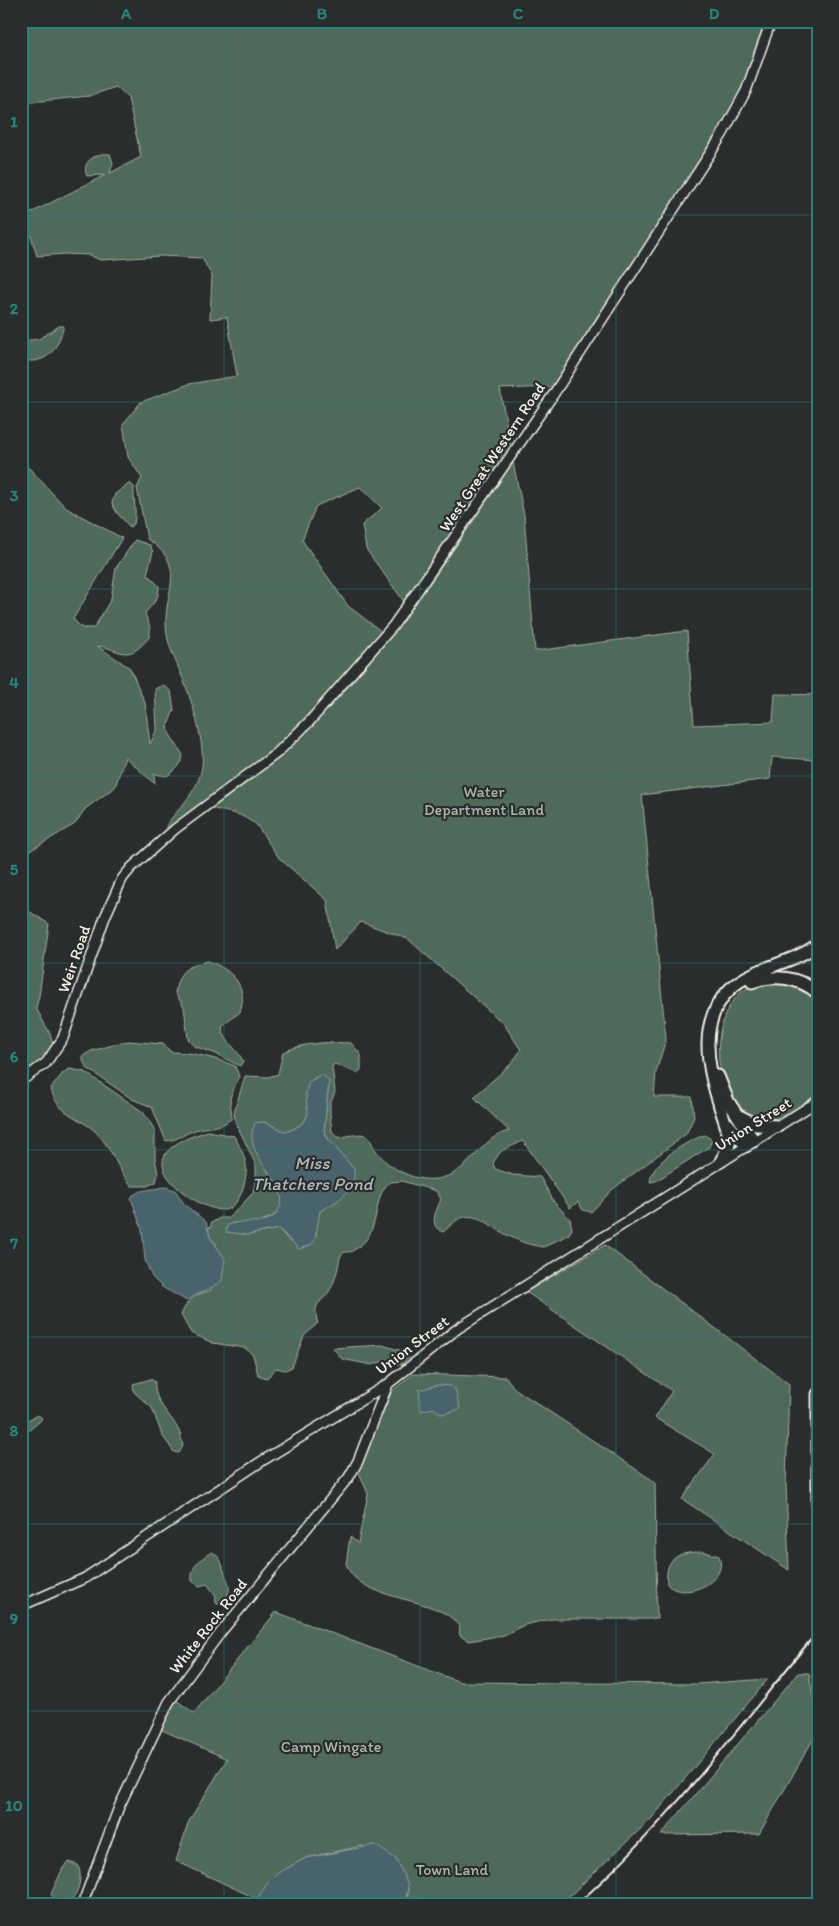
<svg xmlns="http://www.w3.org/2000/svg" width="839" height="1926" font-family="Itim,sans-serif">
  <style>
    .green { fill: #506b5a; stroke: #a2aea1; fill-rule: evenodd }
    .water { fill: #48636c; stroke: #8d9c9e }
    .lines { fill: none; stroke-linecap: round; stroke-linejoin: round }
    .secondary-casing { stroke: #f4f1e8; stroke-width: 12 }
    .highway-casing { stroke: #f4f1e8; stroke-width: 15 }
    .secondary { stroke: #2a2d2e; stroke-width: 9 }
    .highway { stroke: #2a2d2e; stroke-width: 11 }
    .rail { stroke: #f4f1e8; stroke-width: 2 }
    .grid { fill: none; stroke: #26827a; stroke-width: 1; stroke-opacity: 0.55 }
    .labels { text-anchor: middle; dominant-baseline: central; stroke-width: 4.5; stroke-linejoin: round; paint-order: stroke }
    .street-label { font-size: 16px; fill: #f4f1e8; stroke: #2a2d2e }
    .park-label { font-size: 16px; fill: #aab5a8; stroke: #2a2d2e }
    .water-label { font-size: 18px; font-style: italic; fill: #afb8b6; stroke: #2a2d2e }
    .neatline { fill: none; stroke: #26827a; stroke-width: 2 }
    .grid-label { font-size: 16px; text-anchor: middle; font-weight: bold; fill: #26827a }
  </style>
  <rect width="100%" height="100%" fill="#2a2d2e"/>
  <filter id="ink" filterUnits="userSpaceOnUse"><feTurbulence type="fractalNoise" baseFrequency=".02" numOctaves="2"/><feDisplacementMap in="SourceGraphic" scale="10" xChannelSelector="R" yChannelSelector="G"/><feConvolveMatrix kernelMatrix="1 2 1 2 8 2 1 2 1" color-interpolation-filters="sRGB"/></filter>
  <g filter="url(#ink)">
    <!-- green -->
    <path class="green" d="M35 21H765L742 88 723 126 552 387 500 389 511 448 405 603 366 549 362 525 382 508 360 487 316 506 302 540 348 606 382 632 326 696 272 751 169 828 166 827 167 824C181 806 199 790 202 766 205 740 191 698 181 674 176 661 169 648 167 634 160 593 192 568 147 539L137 488 142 478 128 457 123 424 141 402 189 384 237 376 227 317 210 319 212 276 202 258 161 256 100 260 89 255 64 254 37 256 25 216 105 175 87 176C80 161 98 152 110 154L113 163 110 173 141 157 128 98 116 87 89 96 21 103V23Z
      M59 326H64C57 350 48 365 21 360L23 341 39 339Z
      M513 462 524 515 535 651 687 631 694 725 773 722 775 694 818 695V760L772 757 770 779 642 795 666 1039 656 1072 654 1097H692L694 1117 686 1134 613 1189 591 1212 583 1210 578 1202 570 1208 523 1141 501 1151 493 1163 495 1169 513 1175 540 1177 554 1202 570 1219 572 1229 569 1234 544 1247C532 1246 518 1241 507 1235 494 1229 481 1214 465 1217 456 1218 450 1227 443 1232 427 1226 437 1210 441 1199L436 1191 402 1181 390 1182C370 1197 384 1233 354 1250 350 1253 347 1251 343 1253L340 1257C338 1268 336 1278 331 1288 323 1304 311 1301 318 1323L304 1336 292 1367 285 1370 276 1368 267 1378 258 1375 253 1355 245 1348 213 1343 191 1333 181 1315C188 1298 195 1295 211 1290L216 1243 210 1238 208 1228 211 1227V1223L220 1218H229L253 1193 256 1176V1165L236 1123 234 1113 245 1076 268 1077 278 1074 283 1052C306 1042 327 1042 351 1043L361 1055V1070L357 1073 335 1064 332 1066 335 1092 330 1104V1114L332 1131 337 1137C346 1138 360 1131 367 1136 371 1139 372 1145 375 1149 388 1169 417 1184 442 1178 471 1171 481 1137 509 1131L474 1097 511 1064 521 1050 504 1024 417 947 408 939 361 922 335 950 327 900 279 858 256 824 240 815 211 808C235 791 261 774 283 753 376 669 444 564 513 462ZM316 1077 329 1081 324 1131 328 1139 354 1169 335 1202 320 1211 316 1225V1236L290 1242 279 1229 247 1235 232 1223C251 1225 290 1221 281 1191 279 1184 270 1179 268 1172 264 1158 265 1138 264 1122L286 1132C331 1114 289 1097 316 1077Z
      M21 468H29L66 508 122 538 73 619 82 628H94L111 599 116 568 135 540 150 545 153 552 147 574 159 586C159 600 153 603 145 613 146 620 151 625 150 632 150 638 146 641 142 645 125 662 116 647 97 646L130 668 145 703 150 744 157 729 155 689 163 685 171 691 174 710 168 725 169 733 183 755C181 766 176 770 167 776L154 774 155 784 125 757 115 787 85 809 75 824 21 856Z
      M130 483 134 487C133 500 137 511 134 524L130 527 117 513 112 503 115 494Z
      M21 906 49 924 39 996 36 1008 50 1034 53 1045 40 1062 21 1076Z
      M208 961C231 969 249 986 240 1012L222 1026C223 1041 237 1048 243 1061L240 1066 214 1053 196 1047 188 1039 184 1007 175 993C179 969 186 967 208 961Z
      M777 980 807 989 818 999V1094C800 1105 781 1122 760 1122 755 1122 751 1118 747 1115 711 1091 708 1016 744 990 754 984 766 982 777 980Z
      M128 1041 163 1044 171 1052C192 1052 215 1058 235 1066L239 1076 230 1098 232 1118C221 1128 212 1126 199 1129 186 1132 179 1140 166 1141L152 1107 132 1099 87 1068 83 1061V1056L91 1051Z
      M70 1069 85 1072 143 1112 155 1130V1158L158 1174 156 1182 147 1186H132C117 1170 113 1149 96 1132 80 1117 55 1113 51 1088L63 1073Z
      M208 1131 234 1136C239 1145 244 1154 246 1164 248 1177 240 1211 222 1210 203 1210 152 1178 165 1155 173 1141 194 1136 208 1131Z
      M705 1135 712 1140 709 1147 656 1181 650 1182C651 1162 688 1140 705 1135Z
      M605 1245 789 1384 786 1483 789 1570 682 1499 715 1454 655 1418 672 1391 526 1292Z
      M382 1345 406 1352 409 1358 401 1365 384 1361 372 1365 342 1359 333 1348Z
      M413 1374 506 1377 514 1388 655 1482 657 1619H551L524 1625 504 1635 469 1641 460 1636 459 1626C438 1594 360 1604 346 1564L350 1537 358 1543 368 1494 358 1470 392 1391Z
      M151 1379 155 1382C153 1402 171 1414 179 1431 181 1436 182 1441 183 1446L179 1453 174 1452 162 1435 152 1408 134 1392 133 1384Z
      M38 1415 42 1418 40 1421 21 1437V1423Z
      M212 1552C221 1557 221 1562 224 1571 229 1586 234 1590 221 1603H216L215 1594 207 1584 199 1586 192 1581C190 1567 201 1558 212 1552Z
      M705 1552 719 1556C730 1582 682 1602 667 1584 664 1555 681 1552 705 1552Z
      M276 1612 460 1682 697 1684 768 1679 652 1818 560 1905H405L409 1890 362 1846 306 1858 278 1873 257 1899 176 1861 189 1821 227 1759 160 1729 176 1700 194 1713Z
      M798 1673H809L818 1731 759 1834 661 1835Z
      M68 1862 78 1865C87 1886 65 1921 51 1894L63 1868Z"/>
    <!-- water -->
    <path class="water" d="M322 1074 329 1081 324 1131 328 1139 354 1169C357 1191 337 1202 320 1211L315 1240 311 1245 299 1249 279 1229 247 1235 226 1232 227 1226C242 1216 275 1232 281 1203 286 1178 240 1156 255 1123L264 1122 286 1132C324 1117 298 1109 309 1082Z
      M165 1187 175 1190 185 1205 206 1222 210 1237 225 1259 222 1280C211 1290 198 1292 187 1301L162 1287 152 1277 145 1260 142 1230 131 1198 133 1195 141 1191Z
      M438 1385 451 1386 455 1389 460 1409 442 1414 433 1408 421 1411 419 1390Z
      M375 1845 396 1859 408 1885 405 1905H253L267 1884 278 1873 306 1858Z"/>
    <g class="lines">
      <defs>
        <path id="secondary" d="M21 1081 46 1063 63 1038 105 917 122 879 131 868 175 829 277 753 309 722 393 626 553 395 722 135 746 91 771 21
          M21 1606 85 1578 262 1461 388 1384 457 1329 818 1101
          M82 1905 119 1807 169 1702 221 1632 349 1477 358 1461 388 1384"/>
        <path id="highway" d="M752 982C775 974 799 977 818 993
          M718 1076 728 1101 754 1141
          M739 1116 757 1125 778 1126
          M728 1124 746 1146
          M721 1161C724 1156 728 1150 729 1144 730 1130 722 1116 719 1103 707 1066 698 1020 730 989 754 966 792 965 818 944
          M818 1394V1523"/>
      </defs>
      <!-- secondary casing -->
      <use href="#secondary" class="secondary-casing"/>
      <!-- highway casing -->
      <use href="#highway" class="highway-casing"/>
      <!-- secondary -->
      <use href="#secondary" class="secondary"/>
      <!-- highway -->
      <use href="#highway" class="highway"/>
      <!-- rail -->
      <path class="rail" d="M576 1905C669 1823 739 1726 818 1631"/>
    </g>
  </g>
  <!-- grid -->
  <path class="grid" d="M224 21V1905M420 21V1905M616 21V1905M21 215H818M21 402H818M21 589H818M21 776H818M21 963H818M21 1150H818M21 1337H818M21 1524H818M21 1711H818"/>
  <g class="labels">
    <!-- street labels -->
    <g class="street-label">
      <text transform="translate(492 457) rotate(-56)">West Great Western Road</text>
      <text transform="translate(74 959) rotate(-71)">Weir Road</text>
      <text transform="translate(753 1124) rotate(-32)">Union Street</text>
      <text transform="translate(412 1345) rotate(-37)">Union Street</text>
      <text transform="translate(208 1626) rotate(-52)">White Rock Road</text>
    </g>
    <!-- park labels -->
    <g class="park-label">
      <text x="484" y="791">Water<tspan x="484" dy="18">Department Land</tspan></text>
      <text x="331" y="1746">Camp Wingate</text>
      <text x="452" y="1869">Town Land</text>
    </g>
    <!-- water labels -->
    <g class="water-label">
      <text x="312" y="1163">Miss<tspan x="312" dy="21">Thatchers Pond</tspan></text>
    </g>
  </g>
  <!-- margin -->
  <rect width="839" height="1926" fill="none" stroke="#2a2d2e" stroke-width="55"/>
  <rect x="28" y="28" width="784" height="1870" class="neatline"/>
  <g class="grid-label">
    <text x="126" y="19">A</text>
    <text x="322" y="19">B</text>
    <text x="518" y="19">C</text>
    <text x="714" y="19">D</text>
    <text x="14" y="127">1</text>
    <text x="14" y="314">2</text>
    <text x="14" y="501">3</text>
    <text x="14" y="688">4</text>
    <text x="14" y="875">5</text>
    <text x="14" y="1062">6</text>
    <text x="14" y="1249">7</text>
    <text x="14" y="1436">8</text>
    <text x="14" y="1624">9</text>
    <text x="14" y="1811">10</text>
  </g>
</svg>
